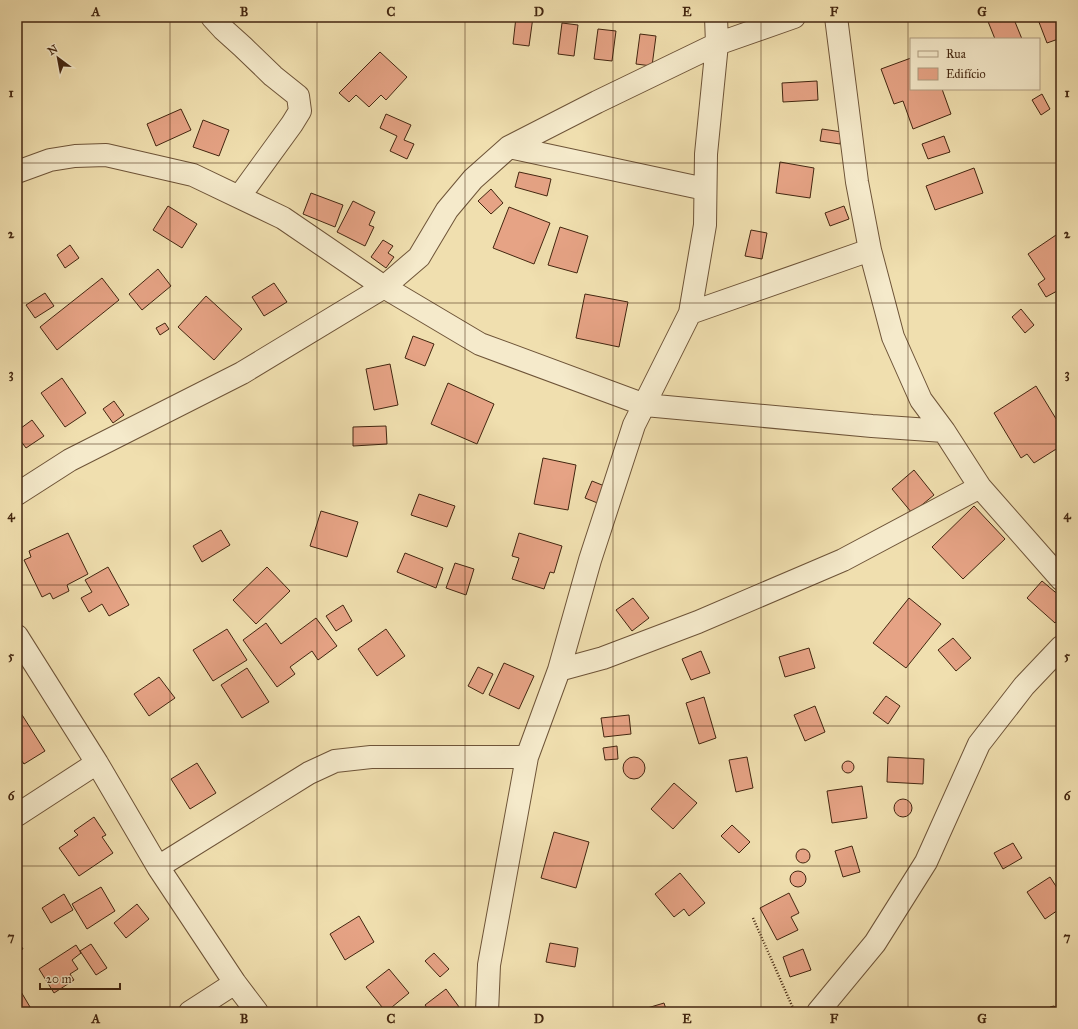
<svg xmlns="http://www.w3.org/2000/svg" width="1078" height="1029" font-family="'IM FELL Great Primer',serif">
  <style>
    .building { fill: #e6a385; stroke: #432610 }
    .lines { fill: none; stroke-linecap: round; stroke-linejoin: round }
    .minor-casing { stroke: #6e5438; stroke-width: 24 }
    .path { stroke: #432610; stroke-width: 2.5; stroke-dasharray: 1 2; stroke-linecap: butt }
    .minor { stroke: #f5eacb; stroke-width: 22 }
    .grid { fill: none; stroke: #432610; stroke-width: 1; stroke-opacity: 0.55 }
    .neatline { fill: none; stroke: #432610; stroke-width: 1.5 }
    .grid-label { font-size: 13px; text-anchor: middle; font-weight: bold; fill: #432610 }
  </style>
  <rect width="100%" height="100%" fill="#f0dfaf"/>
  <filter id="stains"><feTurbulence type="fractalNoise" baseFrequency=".005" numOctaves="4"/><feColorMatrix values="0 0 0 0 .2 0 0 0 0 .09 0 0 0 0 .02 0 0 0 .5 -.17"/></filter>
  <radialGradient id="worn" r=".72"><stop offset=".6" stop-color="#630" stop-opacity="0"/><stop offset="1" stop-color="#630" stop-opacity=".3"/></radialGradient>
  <!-- building -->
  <path class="building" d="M516 17H533L529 46 513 44Z
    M992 17H1013L1022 39H995L987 19Z
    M1037 17H1061V38L1047 43Z
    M562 23 578 25 574 56 558 54Z
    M598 29 616 31 612 61 594 59Z
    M640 34 656 36 652 66 636 64Z
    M380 52 407 77 386 100 381 95 369 107 356 95 349 102 339 93Z
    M911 58V89H942L951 114 913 129 903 101 894 104 881 69Z
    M817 81 818 100 783 102 782 83Z
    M1042 94 1050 109 1041 115 1032 100Z
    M181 109 191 130 156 146 147 124Z
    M386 114 411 125 404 140 414 144 407 159 390 151 397 136 380 128Z
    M203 120 229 130 219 156 193 147Z
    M822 129 842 132 840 144 820 141Z
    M944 136 950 152 928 159 922 144Z
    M780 162 814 168 810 198 776 193Z
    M974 168 983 193 935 210 926 186Z
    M519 172 551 179 547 196 515 187Z
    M491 189 503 203 491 214 478 201Z
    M311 193 343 205 335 227 303 214Z
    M353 201 375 212 369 225 374 227 365 246 337 232Z
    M168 206 197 224 182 248 153 230Z
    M844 206 849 219 830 226 825 213Z
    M509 207 550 223 534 264 493 248Z
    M560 227 588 236 577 273 548 265Z
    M751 230 767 233 762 259 745 256Z
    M1059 233 1061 236V298L1057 291 1046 297 1038 284 1045 279 1028 254Z
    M383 240 393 246 388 253 394 257 386 268 371 257Z
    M70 245 79 258 65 268 57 255Z
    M158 269 171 286 142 310 129 294Z
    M102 278 119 300 57 350 40 327Z
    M274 283 287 302 264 316 252 297Z
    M45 293 54 306 35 318 26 305Z
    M585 294 628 302 619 347 576 338Z
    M206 296 242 329 214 360 178 327Z
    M1021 309 1034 325 1025 333 1012 317Z
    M165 323 169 329 160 335 156 328Z
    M413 336 434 344 425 366 405 358Z
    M1061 336V347L1056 340Z
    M390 364 398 405 374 410 366 369Z
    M62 378 86 413 65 427 41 393Z
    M448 383 494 404 477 444 431 424Z
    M1036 386 1061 427V446L1034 463 1027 454 1021 458 994 413Z
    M114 401 124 415 113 423 103 409Z
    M32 420 44 436 26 448 17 436V431Z
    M386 426 387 444 353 446V427Z
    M543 458 576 465 568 510 534 504Z
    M914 470 934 495 912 513 892 489Z
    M592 481 607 487 600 504 585 498Z
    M419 494 455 506 447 527 411 515Z
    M974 506 1005 539 963 579 932 547Z
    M321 511 358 522 347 557 310 546Z
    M221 530 230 545 202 562 193 546Z
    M68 533 88 574 67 585 69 591 53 599 50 593 42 597 24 560 31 557 29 551Z
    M519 533 562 546 554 573 550 572 544 589 512 579 519 558 512 556Z
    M405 553 443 568 436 588 397 572Z
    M455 563 474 569 466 595 446 588Z
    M108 567 129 605 109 616 102 604 89 612 81 598 92 592 85 580Z
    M267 567 290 591 256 624 233 600Z
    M1042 581 1061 597V616L1055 623 1027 598Z
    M633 598 649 618 632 631 616 610Z
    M909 598 941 624 906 668 873 643Z
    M343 605 352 621 336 631 326 616Z
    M316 618 337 646 318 660 312 651 290 667 295 674 277 687 243 640 266 623 281 644Z
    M227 629 247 660 213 681 193 650Z
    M386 629 405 656 377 676 358 649Z
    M953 638 971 658 956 671 938 650Z
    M809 648 815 668 785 677 779 657Z
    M701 651 710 673 691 680 682 659Z
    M504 663 534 676 519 709 489 695Z
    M478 667 493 674 483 694 468 686Z
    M247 668 269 702 242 718 221 685Z
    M159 677 175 698 149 716 134 694Z
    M886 696 900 706 888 724 873 713Z
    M704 697 716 738 699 744 686 703Z
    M815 706 825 732 805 741 794 715Z
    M17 707 45 751 24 764 17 754Z
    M629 715 631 734 604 737 601 718Z
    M617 746 618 759 605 760 603 748Z
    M623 768a11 11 0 1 1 22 0a11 11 0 1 1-22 0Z
    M747 757 753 788 736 792 729 760Z
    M888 757 924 759 923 784 887 782Z
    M842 767a6 6 0 1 1 12 0a6 6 0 1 1-12 0Z
    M197 763 216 793 190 809 171 779Z
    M674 783 697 803 673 829 651 809Z
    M862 786 867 818 832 823 827 791Z
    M894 808a9 9 0 1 1 18 0a9 9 0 1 1-18 0Z
    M94 817 106 835 102 837 113 853 79 876 59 848 78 835 74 831Z
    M732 825 750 842 739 853 721 836Z
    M554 832 589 842 576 888 541 878Z
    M1013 843 1022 858 1003 869 994 853Z
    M852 846 860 872 843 877 835 851Z
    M796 856a7 7 0 1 1 14 0a7 7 0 1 1-14 0Z
    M790 879a8 8 0 1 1 16 0a8 8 0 1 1-16 0Z
    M680 873 705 903 689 916 684 909 674 917 655 894Z
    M1050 877 1061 894V908L1045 919 1027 892Z
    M101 887 115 911 87 929 72 904Z
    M789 893 799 913 791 917 798 930 777 940 760 908Z
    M64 894 73 910 51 923 42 908Z
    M137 904 149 919 126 938 114 923Z
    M359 916 374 942 345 960 330 934Z
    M17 939 23 949 17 952Z
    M550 943 578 948 575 967 546 962Z
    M91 944 107 968 96 975 80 951Z
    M76 945 81 953 72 960 78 969 70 974 74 980 54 993 39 969Z
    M803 949 811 970 790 977 783 957Z
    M434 953 449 969 440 977 425 961Z
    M389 969 409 993 386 1012 366 987Z
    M17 985 33 1012H17Z
    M446 989 462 1011 461 1012H430L425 1005Z
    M664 1003 667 1012H645L644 1009Z
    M1054 1006 1058 1009 1059 1012H1046L1050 1007Z"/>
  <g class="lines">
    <defs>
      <path id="minor" d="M212 17 223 29 243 47 273 76 298 96 300 111 292 124 239 197
        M836 17 857 182 870 250 893 337 921 400 944 431 980 487 1061 579
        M509 147 705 189
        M17 172 50 160 75 156 106 155 193 175 283 218 384 287 480 344 645 405 872 426 944 431
        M690 313 870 250
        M17 494 70 460 242 373 384 287 419 257 447 210 473 179 509 147 597 102 717 44 794 17
        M17 636 97 763 158 867 235 983 257 1012
        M559 670 603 658 698 622 843 560 980 487
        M17 815 97 763
        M158 867 309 773 335 761 371 757H527
        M190 1012 235 983
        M487 1012 489 965 527 757 559 670 590 560 634 425 690 313 705 225 706 154 717 44 716 17
        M818 1012 875 943 926 862 979 744 1024 686 1061 647"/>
    </defs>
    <!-- minor casing -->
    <use href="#minor" class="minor-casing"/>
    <!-- path -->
    <path class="path" d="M753 918 793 1008"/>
    <!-- minor -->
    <use href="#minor" class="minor"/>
  </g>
  <!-- grid -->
  <path class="grid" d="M170 17V1012M317 17V1012M465 17V1012M613 17V1012M761 17V1012M908 17V1012M17 163H1061M17 303H1061M17 444H1061M17 585H1061M17 726H1061M17 866H1061"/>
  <!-- margin -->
  <rect width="1078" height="1029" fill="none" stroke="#f0dfaf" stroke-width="44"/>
  <!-- legend -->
  <rect x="910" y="38" width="130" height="52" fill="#f5eacb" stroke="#ae9c80"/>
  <rect x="918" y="51" width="20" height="6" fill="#f5eacb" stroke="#ae9c80"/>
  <text x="946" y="58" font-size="12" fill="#432610">Rua</text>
  <rect x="918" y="68" width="20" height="12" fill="#e6a385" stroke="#ae9c80"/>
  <text x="946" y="78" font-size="12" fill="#432610">Edifício</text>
  <!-- north arrow -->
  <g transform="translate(58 58) rotate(328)" stroke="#f5eacb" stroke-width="3" paint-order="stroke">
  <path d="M0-3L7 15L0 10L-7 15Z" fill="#432610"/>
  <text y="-6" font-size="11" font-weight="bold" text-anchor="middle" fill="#432610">N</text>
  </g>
  <!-- scale -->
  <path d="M40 983v6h80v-6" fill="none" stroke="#432610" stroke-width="2"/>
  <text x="46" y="983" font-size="12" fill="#432610" stroke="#f5eacb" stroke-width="3" paint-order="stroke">20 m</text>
  <rect x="22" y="22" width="1034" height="985" class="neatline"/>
  <g class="grid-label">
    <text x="96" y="16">A</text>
    <text x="244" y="16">B</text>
    <text x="391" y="16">C</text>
    <text x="539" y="16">D</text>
    <text x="687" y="16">E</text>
    <text x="834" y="16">F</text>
    <text x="982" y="16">G</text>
    <text x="11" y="97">1</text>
    <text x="1067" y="97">1</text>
    <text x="11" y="238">2</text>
    <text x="1067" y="238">2</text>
    <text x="11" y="378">3</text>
    <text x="1067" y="378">3</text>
    <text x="11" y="519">4</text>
    <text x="1067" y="519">4</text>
    <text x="11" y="660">5</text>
    <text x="1067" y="660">5</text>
    <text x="11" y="800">6</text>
    <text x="1067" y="800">6</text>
    <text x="11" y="941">7</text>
    <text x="1067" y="941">7</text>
    <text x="96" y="1023">A</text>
    <text x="244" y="1023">B</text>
    <text x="391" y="1023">C</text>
    <text x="539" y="1023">D</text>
    <text x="687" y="1023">E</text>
    <text x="834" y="1023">F</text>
    <text x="982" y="1023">G</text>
  </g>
  <rect width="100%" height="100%" filter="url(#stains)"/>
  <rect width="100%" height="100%" fill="url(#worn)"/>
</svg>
